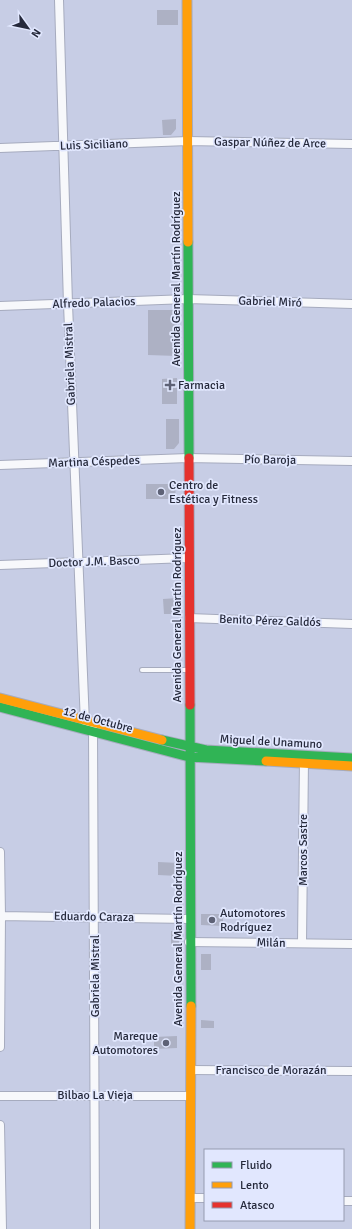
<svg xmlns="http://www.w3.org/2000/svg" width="352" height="1229" font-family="Signika,sans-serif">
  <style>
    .building { fill: #adb1c4 }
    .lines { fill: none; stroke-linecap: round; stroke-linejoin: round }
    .lane-casing { stroke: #a6abbe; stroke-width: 6 }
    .street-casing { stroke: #a6abbe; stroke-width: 10 }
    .fast-casing { stroke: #a6abbe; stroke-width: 11 }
    .slow-casing { stroke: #a6abbe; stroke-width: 11 }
    .jam-casing { stroke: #a6abbe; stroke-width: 11 }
    .lane { stroke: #f7f8fb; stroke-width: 4 }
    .street { stroke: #f7f8fb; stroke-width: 8 }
    .fast { stroke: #30b455; stroke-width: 9 }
    .slow { stroke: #ff9f0a; stroke-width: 9 }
    .jam { stroke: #e5322d; stroke-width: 9 }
    .poi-dot { fill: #5e6276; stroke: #e1e7fe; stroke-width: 1.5 }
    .labels { text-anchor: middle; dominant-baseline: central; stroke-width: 3.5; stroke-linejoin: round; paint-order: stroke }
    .street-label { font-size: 12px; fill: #25293b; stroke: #e1e7fe }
    .poi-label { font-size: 12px; fill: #25293b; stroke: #e1e7fe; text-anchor: start }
  </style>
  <rect width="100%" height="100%" fill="#c7cde5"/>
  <!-- building -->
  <path class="building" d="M157 10H178V25H157Z
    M176 119V129L171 135H163L162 120Z
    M148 310H173L177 316V356L148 355Z
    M177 378V404H162V379Z
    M166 419H179V443L174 449H166Z
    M146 484H175L176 499H146Z
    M178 598V614H164L163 599Z
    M158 862 179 863 178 876 158 875Z
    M201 914H223V926L201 925Z
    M171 931H179V946H171Z
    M201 954H211V970H201Z
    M201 1020 214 1021V1028H201Z
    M177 1036V1048L154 1049V1037Z"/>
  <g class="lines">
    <defs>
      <path id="lane" d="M142 670H188"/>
      <path id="street" d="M59 0 68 304 85 724
        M0 148 188 141 352 144
        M0 306 188 299 352 304
        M0 465 188 458 352 461
        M0 565 188 558
        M189 618 352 624
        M93 728 95 1229
        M0 852 1 916 0 1047
        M0 916 189 919
        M189 942 352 944
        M302 943 304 759
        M191 1070 352 1071
        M0 1096H190
        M0 1125 2 1229
        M190 1198H205
        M343 1201H352"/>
      <path id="fast" d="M188 242 189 458
        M190 705 191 1006
        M0 707 189 757 266 761
        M162 740 206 750 352 758"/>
      <path id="slow" d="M187 0 188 242
        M0 698 162 740
        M266 761 352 766
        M190 1229 191 1006"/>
      <path id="jam" d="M189 458 190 705"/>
    </defs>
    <!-- lane casing -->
    <use href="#lane" class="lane-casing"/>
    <!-- street casing -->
    <use href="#street" class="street-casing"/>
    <!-- fast casing -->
    <use href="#fast" class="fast-casing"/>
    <!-- slow casing -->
    <use href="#slow" class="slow-casing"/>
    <!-- jam casing -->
    <use href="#jam" class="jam-casing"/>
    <!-- lane -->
    <use href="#lane" class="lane"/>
    <!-- street -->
    <use href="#street" class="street"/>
    <!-- fast -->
    <use href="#fast" class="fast"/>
    <!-- slow -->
    <use href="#slow" class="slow"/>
    <!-- jam -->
    <use href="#jam" class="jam"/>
  </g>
  <!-- markers -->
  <g class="poi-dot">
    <path d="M168 379h4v4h4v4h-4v4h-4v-4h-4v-4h4z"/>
    <circle cx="161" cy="492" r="4"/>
    <circle cx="212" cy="920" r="4"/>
    <circle cx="166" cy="1043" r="4"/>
  </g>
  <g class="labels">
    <!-- street labels -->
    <g class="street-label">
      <text transform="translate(270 143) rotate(1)">Gaspar Núñez de Arce</text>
      <text transform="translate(94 145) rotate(-2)">Luis Siciliano</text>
      <text transform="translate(176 279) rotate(-90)">Avenida General Martín Rodríguez</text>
      <text transform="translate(270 302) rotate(2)">Gabriel Miró</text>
      <text transform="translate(94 303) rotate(-2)">Alfredo Palacios</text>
      <text transform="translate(70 364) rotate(-92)">Gabriela Mistral</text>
      <text transform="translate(270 460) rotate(1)">Pío Baroja</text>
      <text transform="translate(94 462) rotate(-2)">Martina Céspedes</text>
      <text transform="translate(94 562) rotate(-2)">Doctor J.M. Basco</text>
      <text transform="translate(177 615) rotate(-90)">Avenida General Martín Rodríguez</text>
      <text transform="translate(270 621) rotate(2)">Benito Pérez Galdós</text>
      <text transform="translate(98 720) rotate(15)">12 de Octubre</text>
      <text transform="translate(271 742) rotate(3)">Miguel de Unamuno</text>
      <text transform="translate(303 850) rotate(-90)">Marcos Sastre</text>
      <text transform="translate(94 917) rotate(1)">Eduardo Caraza</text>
      <text transform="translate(178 939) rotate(-90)">Avenida General Martín Rodríguez</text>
      <text transform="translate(271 943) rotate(1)">Milán</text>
      <text transform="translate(95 976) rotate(-90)">Gabriela Mistral</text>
      <text x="271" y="1070">Francisco de Morazán</text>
      <text x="95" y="1095">Bilbao La Vieja</text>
    </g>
    <!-- poi labels -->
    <g class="poi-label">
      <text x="178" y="385">Farmacia</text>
      <text x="169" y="485">Centro de<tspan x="169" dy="14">Estética y Fitness</tspan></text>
      <text x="220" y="913">Automotores<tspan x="220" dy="14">Rodríguez</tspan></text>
      <text x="158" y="1036" text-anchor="end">Mareque<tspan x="158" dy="14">Automotores</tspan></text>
    </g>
  </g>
  <!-- legend -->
  <rect x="204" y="1149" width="140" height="72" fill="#e1e7fe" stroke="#969bb0"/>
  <rect x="212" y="1162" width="20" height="6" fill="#30b455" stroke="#969bb0"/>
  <text x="240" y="1169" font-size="12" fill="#25293b">Fluido</text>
  <rect x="212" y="1182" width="20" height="6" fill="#ff9f0a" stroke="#969bb0"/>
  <text x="240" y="1189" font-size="12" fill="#25293b">Lento</text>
  <rect x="212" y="1202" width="20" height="6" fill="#e5322d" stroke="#969bb0"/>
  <text x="240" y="1209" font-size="12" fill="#25293b">Atasco</text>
  <!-- north arrow -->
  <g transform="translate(28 28) rotate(123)" stroke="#e1e7fe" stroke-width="3" paint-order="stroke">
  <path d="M0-3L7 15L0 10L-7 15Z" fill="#25293b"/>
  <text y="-6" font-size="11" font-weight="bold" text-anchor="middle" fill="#25293b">N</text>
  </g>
</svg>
